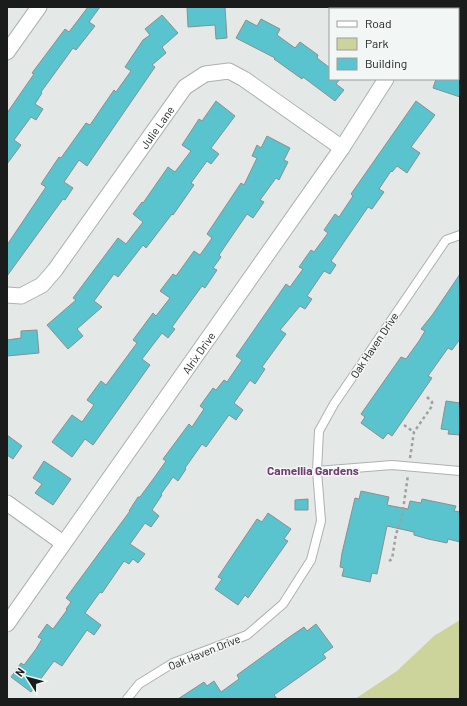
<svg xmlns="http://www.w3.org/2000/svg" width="467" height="706" font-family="Barlow,sans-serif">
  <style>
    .green { fill: #ccd39b }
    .building { fill: #59c3ce; stroke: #8c8f90 }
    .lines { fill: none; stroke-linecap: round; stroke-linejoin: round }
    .service-casing { stroke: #adb1af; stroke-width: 10 }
    .minor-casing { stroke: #adb1af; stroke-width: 17 }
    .tertiary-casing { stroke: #adb1af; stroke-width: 21 }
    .path { stroke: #9ea1a0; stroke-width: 2.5; stroke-dasharray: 3 3; stroke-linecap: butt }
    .service { stroke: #fff; stroke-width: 8 }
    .minor { stroke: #fff; stroke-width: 15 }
    .tertiary { stroke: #fff; stroke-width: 19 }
    .labels { text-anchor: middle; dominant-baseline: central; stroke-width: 3; stroke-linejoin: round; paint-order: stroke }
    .street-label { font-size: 11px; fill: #1a1b1b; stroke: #f2f6f4 }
    .neighbourhood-label { font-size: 12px; font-weight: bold; fill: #703e71; stroke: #f2f6f4 }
  </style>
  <rect width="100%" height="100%" fill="#e4e8e7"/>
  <!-- green -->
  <path class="green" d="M460 620V699H355L397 671 434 636Z"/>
  <!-- building -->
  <path class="building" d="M88 7H100L89 22 95 26 76 50 73 48 41 92 42 93 35 104 43 109 36 120 31 117 14 140 21 145 7 164V113L34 74 32 73 65 29 69 32Z
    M187 7H225L227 38 216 39 215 25 188 27Z
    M162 15 178 33 162 47 166 53 152 65 155 67 87 166 79 160 64 182 73 188 65 200 63 199 7 276V245L46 187 41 184 59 157 61 158 86 123 90 125 114 90 116 92 131 71 125 67 143 40 150 35 145 29Z
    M261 19 280 29 277 35 295 48 300 42 318 55 317 58 330 68V79H340L336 84 344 90 335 101 303 77 302 79 274 59 275 58 236 38 246 20 257 26Z
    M436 79H460V97L433 88Z
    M216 101 235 116 211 148 219 154 211 164 207 161 191 183 194 185 173 215 172 214 146 248 143 245 118 277 114 274 94 301 102 307 77 329 83 336 68 349 47 325 76 300 73 298 118 238 126 244 143 222 133 214 142 202 143 203 168 167 175 172 191 151 182 145 199 119 202 121Z
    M416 101 435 115 411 147 420 153 407 173 397 166 392 172 391 171 379 189 384 192 372 209 368 207 331 261 336 265 330 274 324 271 307 296 312 299 305 309 300 306 280 330 286 334 262 367 265 369 255 384 250 380 234 403 243 410 236 420 229 415 206 447 202 444 185 468 186 469 178 481 173 477 161 494 162 495 152 510 159 516 151 527 145 523 130 544 145 554 138 563 133 559 129 564 124 561 102 593 100 592 85 613 101 625 94 635 87 630 62 666 54 661 31 692 11 677 21 663 24 665 36 649 42 639 38 637 47 624 53 629 67 610 66 609 71 602 66 598 130 511H129L138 497H140L154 478 166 461 163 459 189 424 192 427 204 409 200 406 213 388 216 390 224 380 227 382 242 360 236 356 286 284 290 287 303 269 299 267 311 250 314 252 328 233 324 230 335 214 339 217 353 196 351 194Z
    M267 136 290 148 284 160 288 162 279 180 276 178 260 200 264 202 253 218 247 214 219 255 221 257 213 268 217 270 205 288 202 286 172 327 175 329 168 338 162 333 142 359 150 365 93 445 85 439 72 457 52 442 72 415 82 422 94 405 87 400 101 381 106 385 137 343 133 340 153 313 156 316 170 298 160 291 173 274 176 276 194 251 200 255 212 238 207 234 241 183 244 185 257 158 252 156 257 145 261 148Z
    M460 274V339L452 350 448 348 428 376 432 378 392 436 388 433 383 439 361 423 365 417 361 414 401 357 406 359 419 341 425 331 421 329 433 314Z
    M37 330 39 353 7 356V340L21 338V331Z
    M446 401 460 403V435L448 434 449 430 441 429Z
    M7 435 22 446 13 459 7 455Z
    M44 461 71 479 53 505 35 493 42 484 33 478Z
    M361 491 389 497 387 505 408 509 410 501 421 503 422 499 456 506 454 511 460 512V542L448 539 447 543 428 539 414 535V532L387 526 377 574 372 573 370 582 342 576 344 568 340 567 342 553 355 498 359 499Z
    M308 499V510H295V500Z
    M268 513 291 529 284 539 288 541 248 598 245 595 238 605 215 589 222 579 218 577 257 519 262 522Z
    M316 624 333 647 323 654 326 658 274 695 277 699H178L204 682 207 686 214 681 221 692 239 679 237 675 288 638 304 627 307 631Z"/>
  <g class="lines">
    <defs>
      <path id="service" d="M317 471 392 465 460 471
        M127 699 139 684 173 663 247 635 283 604 311 560 321 521 317 471 319 431 334 404 446 240 460 235"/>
      <g id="minor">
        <path d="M7 52 39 7"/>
        <path id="s1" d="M7 295 21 296 42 285 55 270 185 87 205 74 229 71 244 79 342 148"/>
        <path d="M7 503 63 543"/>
        <path id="s2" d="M7 624 342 148 386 79"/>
      </g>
      <path id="tertiary" d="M426 7 428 9
        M458 30 460 31"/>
    </defs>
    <!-- service casing -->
    <use href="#service" class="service-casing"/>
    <!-- minor casing -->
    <use href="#minor" class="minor-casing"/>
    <!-- tertiary casing -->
    <use href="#tertiary" class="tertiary-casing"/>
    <!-- path -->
    <path class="path" d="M404 425 414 432
      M410 458 414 432 432 406V402L425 395
      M389 561 392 559 396 534 402 517 408 475"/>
    <!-- service -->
    <use href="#service" class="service"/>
    <!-- minor -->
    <use href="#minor" class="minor"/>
    <!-- tertiary -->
    <use href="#tertiary" class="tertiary"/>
  </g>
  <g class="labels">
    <!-- street labels -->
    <g class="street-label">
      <text stroke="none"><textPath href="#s1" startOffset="233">Julie Lane</textPath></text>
      <text transform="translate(374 345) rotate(-56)">Oak Haven Drive</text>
      <text stroke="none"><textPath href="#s2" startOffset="332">Alrix Drive</textPath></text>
      <text transform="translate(204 652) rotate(-22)">Oak Haven Drive</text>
    </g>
    <!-- neighbourhood labels -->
    <g class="neighbourhood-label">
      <text x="313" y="470">Camellia Gardens</text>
    </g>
  </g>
  <!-- border -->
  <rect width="467" height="706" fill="none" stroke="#1a1b1b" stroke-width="16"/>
  <!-- legend -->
  <rect x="329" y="8" width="130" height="72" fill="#f2f6f4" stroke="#9c9e9d"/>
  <rect x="337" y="21" width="20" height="6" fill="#ffffff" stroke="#9c9e9d"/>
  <text x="365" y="28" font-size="12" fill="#1a1b1b">Road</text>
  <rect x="337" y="38" width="20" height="12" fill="#ccd39b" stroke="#9c9e9d"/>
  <text x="365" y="48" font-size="12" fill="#1a1b1b">Park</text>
  <rect x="337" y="58" width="20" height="12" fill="#59c3ce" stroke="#9c9e9d"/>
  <text x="365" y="68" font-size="12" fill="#1a1b1b">Building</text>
  <!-- north arrow -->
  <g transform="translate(28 678) rotate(306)" stroke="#f2f6f4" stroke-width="3" paint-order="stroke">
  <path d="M0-3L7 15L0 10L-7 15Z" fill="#1a1b1b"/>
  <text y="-6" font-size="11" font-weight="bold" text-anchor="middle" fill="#1a1b1b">N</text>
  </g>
</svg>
